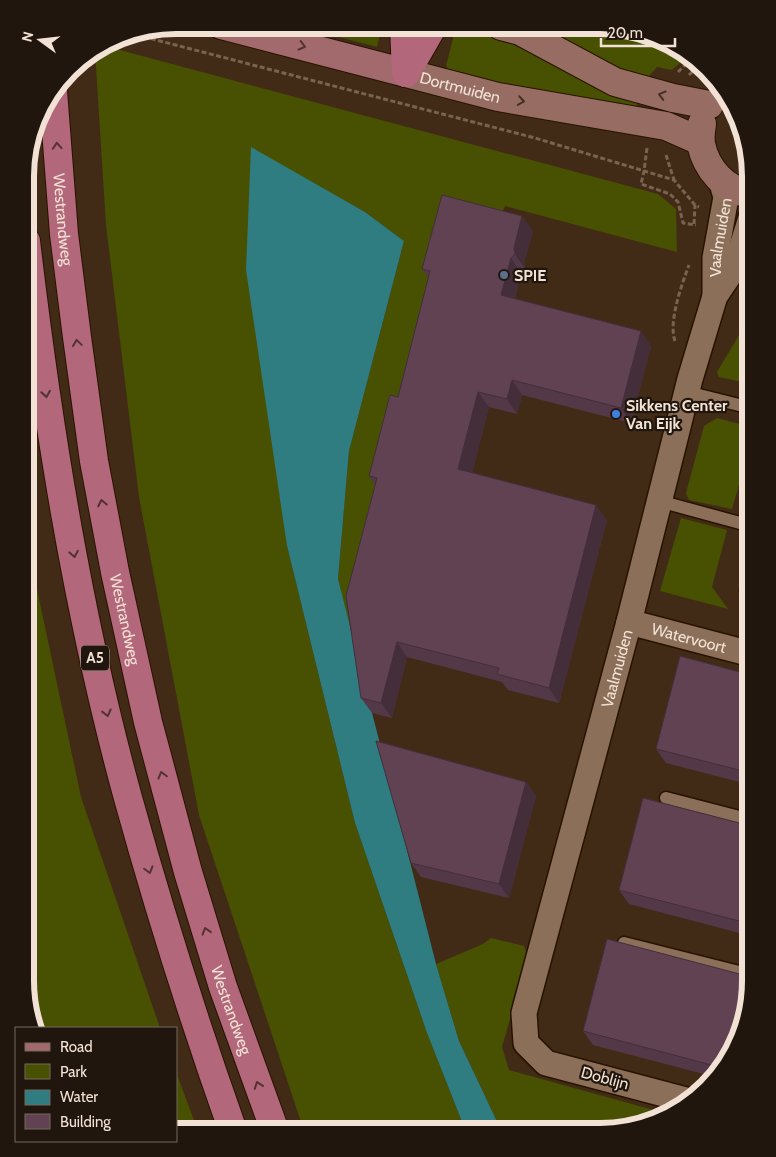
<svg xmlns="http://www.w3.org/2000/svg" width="776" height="1157" font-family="Cabin,sans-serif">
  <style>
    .green { fill: #485001 }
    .water { fill: #2f7c81 }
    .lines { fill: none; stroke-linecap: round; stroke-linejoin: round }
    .lane-casing { stroke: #281300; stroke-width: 15 }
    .street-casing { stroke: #281300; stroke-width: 28 }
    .secondary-casing { stroke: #281300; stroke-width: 30 }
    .primary-casing { stroke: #281300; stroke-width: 30 }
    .highway-casing { stroke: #281300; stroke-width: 30 }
    .path { stroke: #786351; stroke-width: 3; stroke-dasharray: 5 2.5; stroke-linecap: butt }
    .lane { stroke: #8b6f59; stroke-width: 12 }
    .street { stroke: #8b6f59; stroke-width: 25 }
    .secondary { stroke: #976d63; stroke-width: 28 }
    .primary { stroke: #a36a6d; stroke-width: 28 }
    .highway { stroke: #b3677a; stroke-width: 28 }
    .wall { fill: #533947 }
    .shaded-wall { fill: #432e3a }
    .building { fill: #604253; stroke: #432e3a }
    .oneway { stroke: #4e332f }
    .oneway2 { stroke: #443027 }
    .oneway3 { stroke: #543233 }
    .service-dot { fill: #5c6f8a; stroke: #21160d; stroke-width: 2 }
    .shop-dot { fill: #3f7fe0; stroke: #21160d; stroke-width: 2 }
    .labels { text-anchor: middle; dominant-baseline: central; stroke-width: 4.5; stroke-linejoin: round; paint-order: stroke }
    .shield { fill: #21160d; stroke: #b3a59a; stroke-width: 1 }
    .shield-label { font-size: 15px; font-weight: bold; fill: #f2e2d6 }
    .street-label { font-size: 16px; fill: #f2e2d6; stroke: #21160d }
    .poi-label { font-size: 16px; font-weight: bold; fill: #f2e2d6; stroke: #21160d; text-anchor: start }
    .rim { fill: none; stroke: #f2e2d6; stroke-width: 6 }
  </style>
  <rect width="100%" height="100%" fill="#422b16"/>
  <!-- green -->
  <path class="green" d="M293 25 382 26 377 47Z
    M526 26H620L689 55 672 70 657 67 643 83Z
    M465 27 525 44 639 97 635 111 453 75 446 66 455 31Z
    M105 46 658 194 676 209 677 252 505 206 381 505 349 627 338 579 349 451 404 241 365 212 251 148 287 546 355 823 427 1033 466 1132 304 1131 199 815 139 497 106 225 95 51Z
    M751 315V384L719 377 717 372Z
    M717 418 751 427V444L732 509 689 500 686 493 704 426Z
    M681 518 727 530 712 587 728 609 660 591Z
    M26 537 81 797 160 1028H34L25 982Z
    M491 938 524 946 528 956 502 1047 509 1070 668 1114 658 1120 601 1132H502L459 1041 436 964 483 944Z
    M176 1072 198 1131H176Z"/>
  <!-- water -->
  <path class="water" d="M251 147 365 212 404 241 349 451 338 579 436 964 459 1041 502 1132H466L427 1033 355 823 287 546 246 270Z"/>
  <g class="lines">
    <defs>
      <path id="lane" d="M687 392 751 408
        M659 501 751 526
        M746 591 751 574
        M666 798 751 820
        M624 943 751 975"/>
      <g id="street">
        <path id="s1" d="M715 296V258L726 197 721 180"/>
        <path id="s2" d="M629 622 751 654"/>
        <path id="s3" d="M690 1101 546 1063 526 1043 524 1013 629 622 690 379 715 296 736 265 751 218"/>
      </g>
      <g id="secondary">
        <path d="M501 26 520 31 615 82 673 98 709 105"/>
        <path id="s4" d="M406 73 498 97 666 126 700 141"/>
        <path d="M702 124C701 130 700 137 701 144 706 168 725 192 751 193"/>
      </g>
      <path id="primary" d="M221 25 406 73"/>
      <g id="highway">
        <path d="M404 26 406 73"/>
        <path d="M406 73 433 26"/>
        <path id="s5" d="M53 91 64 234 77 337 94 461 115 572 148 722 188 872 223 987 275 1131"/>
        <path d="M26 241C48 428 78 616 128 798 159 910 194 1021 233 1131"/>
      </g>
    </defs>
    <!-- lane casing -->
    <use href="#lane" class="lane-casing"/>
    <!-- street casing -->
    <use href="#street" class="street-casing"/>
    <!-- secondary casing -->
    <use href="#secondary" class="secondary-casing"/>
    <!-- primary casing -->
    <use href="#primary" class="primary-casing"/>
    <!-- highway casing -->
    <use href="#highway" class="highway-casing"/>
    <!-- path -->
    <path class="path" d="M129 33 535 138 674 180 695 205 699 207
      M678 72 693 57
      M689 75 699 65
      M647 148 644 171 641 184 670 194 678 202 683 223 696 225
      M666 155 674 180
      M694 224 695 205
      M675 341C668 322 682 284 689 265"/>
    <!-- lane -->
    <use href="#lane" class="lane"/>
    <!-- street -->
    <use href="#street" class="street"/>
    <!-- secondary -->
    <use href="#secondary" class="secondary"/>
    <!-- primary -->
    <use href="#primary" class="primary"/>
    <!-- highway -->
    <use href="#highway" class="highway"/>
  </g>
  <!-- wall -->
  <path class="wall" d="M533 231 524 263 525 269 521 273 515 299 651 346 631 423 522 395 517 414 489 407 472 473 607 520 559 703 508 690 502 682 407 657 392 718 372 713 361 698 375 485 369 476 398 397 429 278 422 269Z
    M751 675V785L666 763 656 749Z
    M526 782 536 796 509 898 421 877 411 863Z
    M751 826V936L629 904 619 890Z
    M583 1031 725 1065 715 1077 593 1045Z"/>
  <!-- shaded-wall -->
  <path class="shaded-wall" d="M522 216 533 231 524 263 525 269 515 254 514 248Z
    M511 258 521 273 512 310 501 295Z
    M641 331 651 346 631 423 621 408Z
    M512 380 522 395 517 414 507 399Z
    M478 392 489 407 469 484 458 469Z
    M596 505 607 520 559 703 549 688Z
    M397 642 407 657 392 718 381 703Z
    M526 782 536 796 509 898 499 884Z"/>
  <!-- building -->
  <path class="building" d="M442 195 522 216 514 248 515 254 511 258 501 295 641 331 621 408 512 380 507 399 478 392 458 469 596 505 549 688 497 674 499 668 397 642 381 703 361 698 346 596 377 478 369 476 390 395 398 397 430 271 422 269Z
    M680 656 751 675V773L656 749Z
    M376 741 526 782 499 884 411 863Z
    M643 798 751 826V924L619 890Z
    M607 939 751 977V992L725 1065 723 1068 583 1031Z"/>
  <!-- one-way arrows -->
  <defs><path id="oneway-chevron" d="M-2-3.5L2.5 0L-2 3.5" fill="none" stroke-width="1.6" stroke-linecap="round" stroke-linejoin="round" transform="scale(1.25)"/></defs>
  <use class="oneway" href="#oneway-chevron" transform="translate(302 46) rotate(14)"/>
  <g class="oneway2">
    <use href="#oneway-chevron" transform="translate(662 95) rotate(-164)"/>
    <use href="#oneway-chevron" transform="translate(521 101) rotate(9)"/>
  </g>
  <g class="oneway3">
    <use href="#oneway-chevron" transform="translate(57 146) rotate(-94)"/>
    <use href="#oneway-chevron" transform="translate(77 343) rotate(-98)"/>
    <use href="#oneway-chevron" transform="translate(46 394) rotate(81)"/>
    <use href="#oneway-chevron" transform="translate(102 503) rotate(-101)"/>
    <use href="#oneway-chevron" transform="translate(74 554) rotate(80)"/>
    <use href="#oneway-chevron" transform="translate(107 713) rotate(76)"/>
    <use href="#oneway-chevron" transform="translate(162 775) rotate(-105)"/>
    <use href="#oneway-chevron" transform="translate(149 870) rotate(74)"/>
    <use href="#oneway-chevron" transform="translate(206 931) rotate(-107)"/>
    <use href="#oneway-chevron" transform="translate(258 1085) rotate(-110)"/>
  </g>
  <!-- markers -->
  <circle class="service-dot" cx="504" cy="275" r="5"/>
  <circle class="shop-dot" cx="616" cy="414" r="5"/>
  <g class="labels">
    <!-- shield labels -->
    <rect class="shield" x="81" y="645.5" width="28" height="25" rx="4"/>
    <g class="shield-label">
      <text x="95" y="658">A5</text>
    </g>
    <!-- street labels -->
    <g class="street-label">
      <text stroke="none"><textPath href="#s4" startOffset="56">Dortmuiden</textPath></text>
      <text stroke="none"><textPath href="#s5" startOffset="129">Westrandweg</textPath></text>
      <text stroke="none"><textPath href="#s1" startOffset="59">Vaalmuiden</textPath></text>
      <text stroke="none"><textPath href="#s5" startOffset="534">Westrandweg</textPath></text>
      <text stroke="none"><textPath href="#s2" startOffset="62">Watervoort</textPath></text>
      <text stroke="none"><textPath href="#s3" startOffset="564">Vaalmuiden</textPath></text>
      <text stroke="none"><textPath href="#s5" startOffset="939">Westrandweg</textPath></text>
      <text transform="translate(605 1078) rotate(15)">Doblijn</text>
    </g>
    <!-- poi labels -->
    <g class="poi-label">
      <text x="514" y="275">SPIE</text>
      <text x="626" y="405">Sikkens Center<tspan x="626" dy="18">Van Eijk</tspan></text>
    </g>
  </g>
  <!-- crop -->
  <path d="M0 0H776V1157H0ZM176 34H600A142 142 0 0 1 742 176V981A142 142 0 0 1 600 1123H176A142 142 0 0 1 34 981V176A142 142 0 0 1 176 34Z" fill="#21160d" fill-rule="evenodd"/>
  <path class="rim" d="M176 34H600A142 142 0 0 1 742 176V981A142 142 0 0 1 600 1123H176A142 142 0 0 1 34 981V176A142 142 0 0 1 176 34Z"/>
  <!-- legend -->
  <rect x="15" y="1027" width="162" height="115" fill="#21160d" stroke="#75685d"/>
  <rect x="25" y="1043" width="25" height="8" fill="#a36a6d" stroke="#75685d"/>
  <text x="60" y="1052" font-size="15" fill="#f2e2d6">Road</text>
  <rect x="25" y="1064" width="25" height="15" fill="#485001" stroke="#75685d"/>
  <text x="60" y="1077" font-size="15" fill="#f2e2d6">Park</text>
  <rect x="25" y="1090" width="25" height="15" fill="#2f7c81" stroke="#75685d"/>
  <text x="60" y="1102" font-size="15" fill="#f2e2d6">Water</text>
  <rect x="25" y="1114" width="25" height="15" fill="#604253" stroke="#75685d"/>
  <text x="60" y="1127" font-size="15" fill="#f2e2d6">Building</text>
  <!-- north arrow -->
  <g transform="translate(40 40) rotate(285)" stroke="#21160d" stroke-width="4" paint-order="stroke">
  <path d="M0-4L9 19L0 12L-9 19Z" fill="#f2e2d6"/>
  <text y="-8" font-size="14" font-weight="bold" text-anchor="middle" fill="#f2e2d6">N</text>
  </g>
  <!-- scale -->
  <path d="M601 38v8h74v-8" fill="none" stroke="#f2e2d6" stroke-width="2.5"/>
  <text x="608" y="38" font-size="15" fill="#f2e2d6" stroke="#21160d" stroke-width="4" paint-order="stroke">20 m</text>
</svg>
